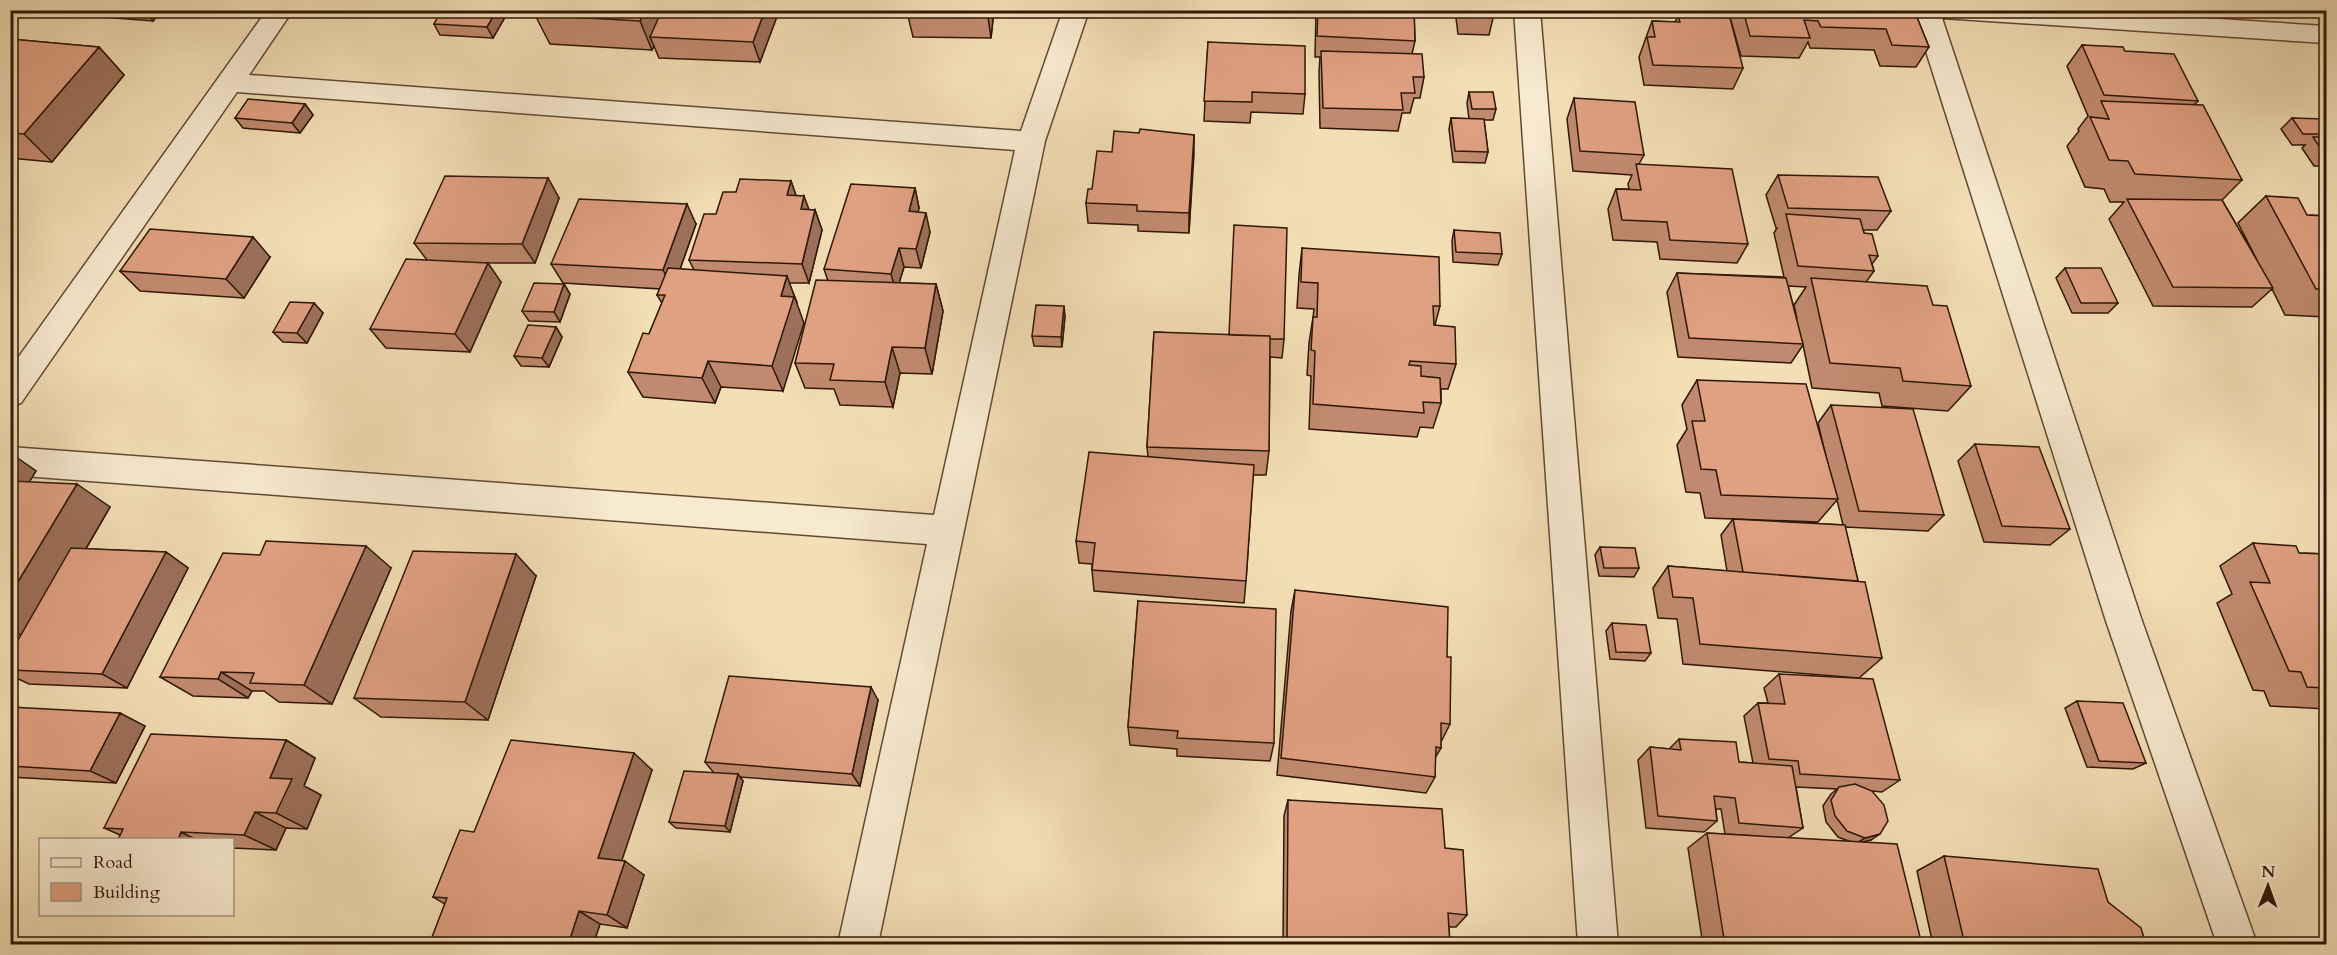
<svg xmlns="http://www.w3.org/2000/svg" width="2337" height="955" font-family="Cardo,serif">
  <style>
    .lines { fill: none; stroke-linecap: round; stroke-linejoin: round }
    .minor-casing { stroke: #604933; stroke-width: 3 }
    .minor { fill: #f7ead0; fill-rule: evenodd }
    .wall { fill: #c18a70; stroke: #2f1707; stroke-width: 1.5; fill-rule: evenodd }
    .shaded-wall { fill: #9d705b; stroke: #2f1707; stroke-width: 1.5 }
    .building { fill: #e0a082; stroke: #2f1707; stroke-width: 1.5 }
  </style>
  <rect width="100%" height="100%" fill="#f3deb6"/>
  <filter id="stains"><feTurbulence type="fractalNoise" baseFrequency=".00333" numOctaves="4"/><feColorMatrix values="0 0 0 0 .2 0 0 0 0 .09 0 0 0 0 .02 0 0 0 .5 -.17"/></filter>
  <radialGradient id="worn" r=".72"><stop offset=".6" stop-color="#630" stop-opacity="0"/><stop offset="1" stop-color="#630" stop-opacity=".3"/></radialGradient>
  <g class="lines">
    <defs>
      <path id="minor" d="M267 10H293L249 75 1021 131 1063 10H1089L1045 141 878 944H838L927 544 10 475V447L934 515 1015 150 237 92 21 403 10 407V369Z
        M1514 10H1540L1618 944H1578Z
        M1913 10H2081L2326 26V43L1942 18 2142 621 2257 944H2217L2106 621Z"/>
    </defs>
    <!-- minor casing -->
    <use href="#minor" class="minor-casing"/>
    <!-- minor -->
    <use href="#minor" class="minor"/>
  </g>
  <!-- wall -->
  <path class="wall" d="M71 10H162L153 21 74 15Z
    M442 10H500L504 19 493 38 440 35 434 24Z
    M538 10H773L776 19 760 62 659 58 654 46 652 50 550 44 535 15Z
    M994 10 991 38 913 37 908 16Z
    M1316 10H1414L1415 41 1412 54 1424 77 1420 98H1414L1410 113H1402L1398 131 1320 128 1319 72 1320 57H1315Z
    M1455 10H1494V14L1489 35 1458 34Z
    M1733 10H1914L1929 47 1916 67 1880 66 1874 50 1810 48 1808 42 1799 58 1741 56 1730 17Z
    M1678 16 1743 68 1733 89 1644 85 1639 57 1652 21 1675 22Z
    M10 39 99 47 124 75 52 162 10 158Z
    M1208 42 1305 94 1303 114 1251 112 1250 123 1204 121Z
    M2082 45 2125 51 2198 101 2194 105 2242 180 2222 200 2257 260 2238 223 2266 196 2307 215 2326 216V317L2285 315 2272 289 2252 307 2153 306 2109 219 2124 202H2110L2104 189 2085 187 2067 146 2079 131 2078 129 2088 116 2067 66Z
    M1469 92 1496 109 1493 120H1484L1488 152 1485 163 1453 162 1449 129 1451 118 1469 119 1467 103Z
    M1574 98 1644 155 1639 164 1748 244 1737 263 1660 259 1657 242 1613 240 1608 209 1616 189H1629L1628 184 1632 175 1573 171 1567 119Z
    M305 104 313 115 300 133 243 128 235 118Z
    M2292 118 2326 122V166H2314L2302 148 2305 145H2292L2281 129Z
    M1194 135 1189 233 1138 231V225L1088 223 1086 203 1112 152Z
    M1778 175 1891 211 1877 230H1863L1864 233 1878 256 1872 264 1874 271 1866 282 1933 305 1971 386 1948 411 1882 406 1879 393 1812 388 1803 345 1791 363 1678 357 1667 292 1677 273 1784 277 1774 233 1777 228H1776L1766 195ZM1788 286 1806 287 1794 305 1797 319Z
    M548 178 559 198 535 263H476L501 282 470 352 386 348 370 329 427 260 414 243Z
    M791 181 796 196 809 210H815L822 230 809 283H789L797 302 783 391 721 387 715 403 643 397 628 372 649 334 662 303 657 295 660 289 563 283 551 264 696 224 680 269 694 270 689 260 716 214 736 192Z
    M915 188 919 208 918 212 930 232 921 268 904 267 899 283 936 284 943 311 932 374 900 373 893 407 840 405 834 389 805 388 795 363 828 281 824 269Z
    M1454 230 1502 254 1498 265 1453 262 1452 241Z
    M1302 248 1440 306 1435 325 1456 364 1448 389H1441V403L1433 428 1420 427 1417 437 1309 429 1311 376 1307 375 1309 343 1313 317 1314 309 1297 308 1299 275Z
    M270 257 244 298 140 291 120 271Z
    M2065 268 2118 303 2108 313H2072L2056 278Z
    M564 284 570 294 560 322 529 321 522 311Z
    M314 303 323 313 307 343 283 342 273 332Z
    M1065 316 1062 347 1034 346 1032 336Z
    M556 327 562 337 549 367 521 366 514 356Z
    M1154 332 1284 339 1282 358 1270 357 1269 451 1266 475H1253L1246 581 1244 603 1094 591 1092 570V564L1079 563 1076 541 1148 457 1147 447Z
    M1697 380 1828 465 1818 423 1831 405 1944 515 1928 531 1845 527 1858 581 1882 658 1859 678 1683 664 1677 619 1658 618 1653 588 1668 566 1727 571 1721 535 1733 519 1705 518 1700 493 1686 492 1677 445 1687 429 1682 405ZM1837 500 1843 525 1734 519 1818 522Z
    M1975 444 2070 529 2050 545 1984 542 1958 461Z
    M10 454 36 471 29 482 110 507 86 549 166 552 188 568 127 688 29 684 10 675V654L18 640H10Z
    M2253 543 2299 553 2326 554V709L2270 706 2264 691 2253 690 2217 603 2232 594 2220 566Z
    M1600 547 1639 568 1634 577 1599 576 1595 555Z
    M391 568 332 704 279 702 264 691H252L248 698 193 696 160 677Z
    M536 576 488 720 381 717 354 698Z
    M1295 590 1447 657 1450 724 1441 742V748L1435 758V777L1426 793 1277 775 1291 611Z
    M1138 601 1274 743 1270 761 1177 756V749L1130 745 1128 727Z
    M1612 623 1651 653 1645 661 1610 659 1606 631Z
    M1779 674 1900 780 1882 792 1872 791 1871 840 1861 842 1922 945H1703L1688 848 1707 833 1758 836 1725 834 1721 809H1716L1717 821 1704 832 1646 828 1638 760 1650 747 1669 749 1679 739 1739 762 1753 763 1744 716 1758 703H1768L1764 688ZM1796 787 1837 789 1831 794 1823 806 1826 822 1838 837 1851 842 1788 838 1803 828Z
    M878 700 860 786 740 777 743 781 730 832 676 828 669 822 714 773 705 762Z
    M2077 701 2146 763 2133 769 2087 767 2065 708Z
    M10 707 145 726 116 783 10 777Z
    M286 740 315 758 304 786 321 795 307 829 286 828 276 850 232 848V840H118L120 835 104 828Z
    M652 770 621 861 644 875 627 928 600 924 593 945H429L445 904 433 897 474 832Z
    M1288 800 1445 848 1467 915 1456 927H1449L1450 945H1283L1284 816Z
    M1944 856 2108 902 2146 945H1933L1917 871Z"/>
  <!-- shaded-wall -->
  <path class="shaded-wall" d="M144 10H162L153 21Z
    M497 10H500L504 19 493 38 487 27Z
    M645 10H670L650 37 654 46 652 50 640 21Z
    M765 10H773L776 19 760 62 753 42Z
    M989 10H994L991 38 988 17Z
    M99 47 124 75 52 162 24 134Z
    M305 104 313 115 300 133 292 123Z
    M1194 135V155L1189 233V213Z
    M548 178 559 198 535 263 522 244Z
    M791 181 798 201 787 195Z
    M915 188 919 208 913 231 909 211Z
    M804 196 811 215 801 209Z
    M687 204 696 224 673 289 663 270Z
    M815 210 822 230 809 283 802 264Z
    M926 213 930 232 921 268 916 249Z
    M253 237 270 257 244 298 226 279Z
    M899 248 904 267 896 293 891 274Z
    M488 263 501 282 470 352 455 334Z
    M787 276 804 323 783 391 772 366 781 296Z
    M564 284 570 294 560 322 554 312Z
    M936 284 943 311 932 374 925 348Z
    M314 303 323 313 307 343 297 333Z
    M1064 306 1065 316 1062 347 1061 337Z
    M556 327 562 337 549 367 542 358Z
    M892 347 900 373 893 407 885 382Z
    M708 361 721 387 715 403 702 378Z
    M12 454 36 471 10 513V456Z
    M77 484 110 507 32 641 10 629V595Z
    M366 546 391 568 332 704 304 685Z
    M166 552 188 568 127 688 102 674Z
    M516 554 536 576 488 720 465 702Z
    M221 672 252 691 248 698 218 679Z
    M871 687 878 700 860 786 852 774Z
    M120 713 145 726 116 783 90 771Z
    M286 740 315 758 304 786 321 795 307 829 276 813 270 778Z
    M634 753 652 770 618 872 598 858Z
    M738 774 743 781 730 832 725 826Z
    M255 812 286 828 276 850 244 835Z
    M181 832 197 840H178Z
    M1880 834 1871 840 1855 844 1865 838Z
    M625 861 644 875 627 928 607 915Z
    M579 911 600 924 593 945H568Z"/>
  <!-- building -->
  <path class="building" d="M442 10H497L487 27 434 24Z
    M538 10H645L640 21 535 15Z
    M662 10H765L753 42 650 37Z
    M910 10H989L988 17 908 16Z
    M1318 10H1414L1415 41 1317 36Z
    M1463 10H1494V14L1463 13Z
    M1743 10H1914L1929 47 1892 45 1886 29 1821 27 1818 21 1804 20 1810 38 1750 36Z
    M1678 16 1730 18 1743 68 1653 65 1647 37H1655L1652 21 1680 22Z
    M10 39 99 47 24 134 10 133Z
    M1208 42 1305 46V94L1252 92V102L1204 101Z
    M2082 45 2123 47 2125 51 2174 54 2198 101 2104 95Z
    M1321 51 1422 54 1424 77H1413L1415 93H1401L1403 110 1323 108Z
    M1469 92H1493L1496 109H1472Z
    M1574 98 1635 102 1644 155 1580 151Z
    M248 99 305 104 292 123 235 118Z
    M2101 101 2203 105 2242 180 2135 174 2128 161 2109 160 2090 117 2109 119Z
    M1451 118 1484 119 1488 152 1455 151Z
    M2292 118 2324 119 2326 122V134H2303Z
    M1140 129 1194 135 1189 213 1137 211V205L1086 203 1088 189H1092L1097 151 1112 152 1114 131 1139 133Z
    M2313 137H2326V155H2325Z
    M1636 164 1732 169 1748 244 1670 240 1667 222 1622 220 1616 189 1641 190Z
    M1778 175 1878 177 1891 211 1788 208Z
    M445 176 548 178 522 244 414 243Z
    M740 179 791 181 787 195 804 196 801 209 815 210 802 264 689 260 704 214H716L723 192H736Z
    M851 184 915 188 909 211 926 213 916 249 899 248 891 274 824 269Z
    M2266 196 2298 198 2307 215 2326 216V289H2316Z
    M579 199 687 204 663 270 551 264Z
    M2127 199 2222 200 2273 288 2173 287Z
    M1786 214 1860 219 1864 233 1872 234 1878 256 1869 255 1874 271 1798 266Z
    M1234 225 1287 228 1284 339H1270V336L1229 335Z
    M150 229 253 237 226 279 120 271Z
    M1454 230 1500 233 1502 254 1456 252Z
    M1302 248 1439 257 1440 306H1433L1434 325 1455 327 1456 364 1410 361 1409 365 1421 366V376L1440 378 1441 403 1423 402 1424 413 1313 404 1315 351 1311 350 1313 317H1317L1318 283 1301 282Z
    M406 259 488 263 455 334 370 329Z
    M668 268 787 276 781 296 794 297 772 366 708 361 702 378 628 372 643 333 649 334 665 295H657Z
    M2065 268H2101L2118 303H2081Z
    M1677 273 1786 278 1803 344 1689 338Z
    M1811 278 1927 286 1933 305 1947 306 1971 386 1903 381 1900 368 1830 363Z
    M816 280 936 284 925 348 892 347 885 382 830 380 834 364 795 363Z
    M534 283 564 284 554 312 522 311Z
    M290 302 314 303 297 333 273 332Z
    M1036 305 1064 306 1061 337 1032 336Z
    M528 325 556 327 542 358 514 356Z
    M1154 332 1270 336 1269 451 1147 447Z
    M1697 380 1806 384 1838 499 1721 495 1716 470 1701 469 1692 421H1705Z
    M1831 405 1913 409 1944 515 1859 511Z
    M1975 444 2039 447 2070 529 2002 526Z
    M1089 452 1254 465 1246 581 1092 570 1095 543 1076 541Z
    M10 481 77 484 10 595Z
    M1733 519 1845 525 1858 581 1743 572Z
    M266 541 366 546 304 685 250 683 254 673 221 672 218 679 160 677 223 553 260 555Z
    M2253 543 2296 546 2299 553 2326 554V688L2307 687 2301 672 2289 671 2250 582 2270 583Z
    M1600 547 1635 548 1639 568H1604Z
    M71 548 166 552 102 674 10 670V654Z
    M413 551 516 554 465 702 354 698Z
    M1668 566 1865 582 1882 658 1700 644 1693 598 1673 597Z
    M1295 590 1448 607 1447 657H1451L1450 724 1441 723V748L1436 747 1435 777 1281 758Z
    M1138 601 1276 609 1274 743 1177 738 1178 731 1128 727Z
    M1612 623 1646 625 1651 653 1616 652Z
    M1779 674 1873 679 1900 780 1800 774 1798 761 1769 759 1758 703 1785 704Z
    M729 676 871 687 852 774 705 762Z
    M2077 701 2123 703 2146 763 2099 761Z
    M10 707 120 713 90 771 10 766Z
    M151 734 286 740 270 778 292 779 276 813 255 812 244 835 181 832 178 840H118L123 829 104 828Z
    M1679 739 1736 742 1739 762 1792 766 1803 828 1739 823 1735 798 1714 796 1717 821 1658 816 1650 747 1681 750Z
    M511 740 634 753 598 858 625 861 607 915 579 911 568 945H429L447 898 433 897 460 830 474 832Z
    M684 771 738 774 725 826 669 822Z
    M1855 784 1872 791 1884 805 1888 821 1880 834 1865 838 1847 831 1835 816 1831 800 1839 787Z
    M1288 800 1442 809 1445 848 1463 850 1467 915 1448 913 1450 945H1287Z
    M1707 833 1897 844 1922 945H1725Z
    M1944 856 2098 869 2108 902 2141 928 2146 945H1965Z"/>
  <!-- margin -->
  <rect width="2337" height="955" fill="none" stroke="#f3deb6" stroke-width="36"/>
  <rect x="12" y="12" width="2313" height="931" fill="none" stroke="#2f1707" stroke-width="3"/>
  <rect x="18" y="18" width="2301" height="919" fill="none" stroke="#2f1707" stroke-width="1.5"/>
  <!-- legend -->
  <rect x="39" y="838" width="195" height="78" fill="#f7ead0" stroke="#a79680" stroke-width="1.5"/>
  <rect x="51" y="858" width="30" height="9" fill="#f7ead0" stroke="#a79680" stroke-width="1.5"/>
  <text x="93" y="868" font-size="18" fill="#2f1707">Road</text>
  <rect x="51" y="883" width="30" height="18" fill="#e0a082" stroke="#a79680" stroke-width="1.5"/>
  <text x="93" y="898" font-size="18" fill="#2f1707">Building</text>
  <!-- north arrow -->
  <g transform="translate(2268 886) rotate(1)" stroke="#f7ead0" stroke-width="4.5" paint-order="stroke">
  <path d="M0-4.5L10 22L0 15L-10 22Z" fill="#2f1707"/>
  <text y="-9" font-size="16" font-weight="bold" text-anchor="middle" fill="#2f1707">N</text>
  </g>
  <rect width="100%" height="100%" filter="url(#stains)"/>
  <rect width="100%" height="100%" fill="url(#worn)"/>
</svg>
